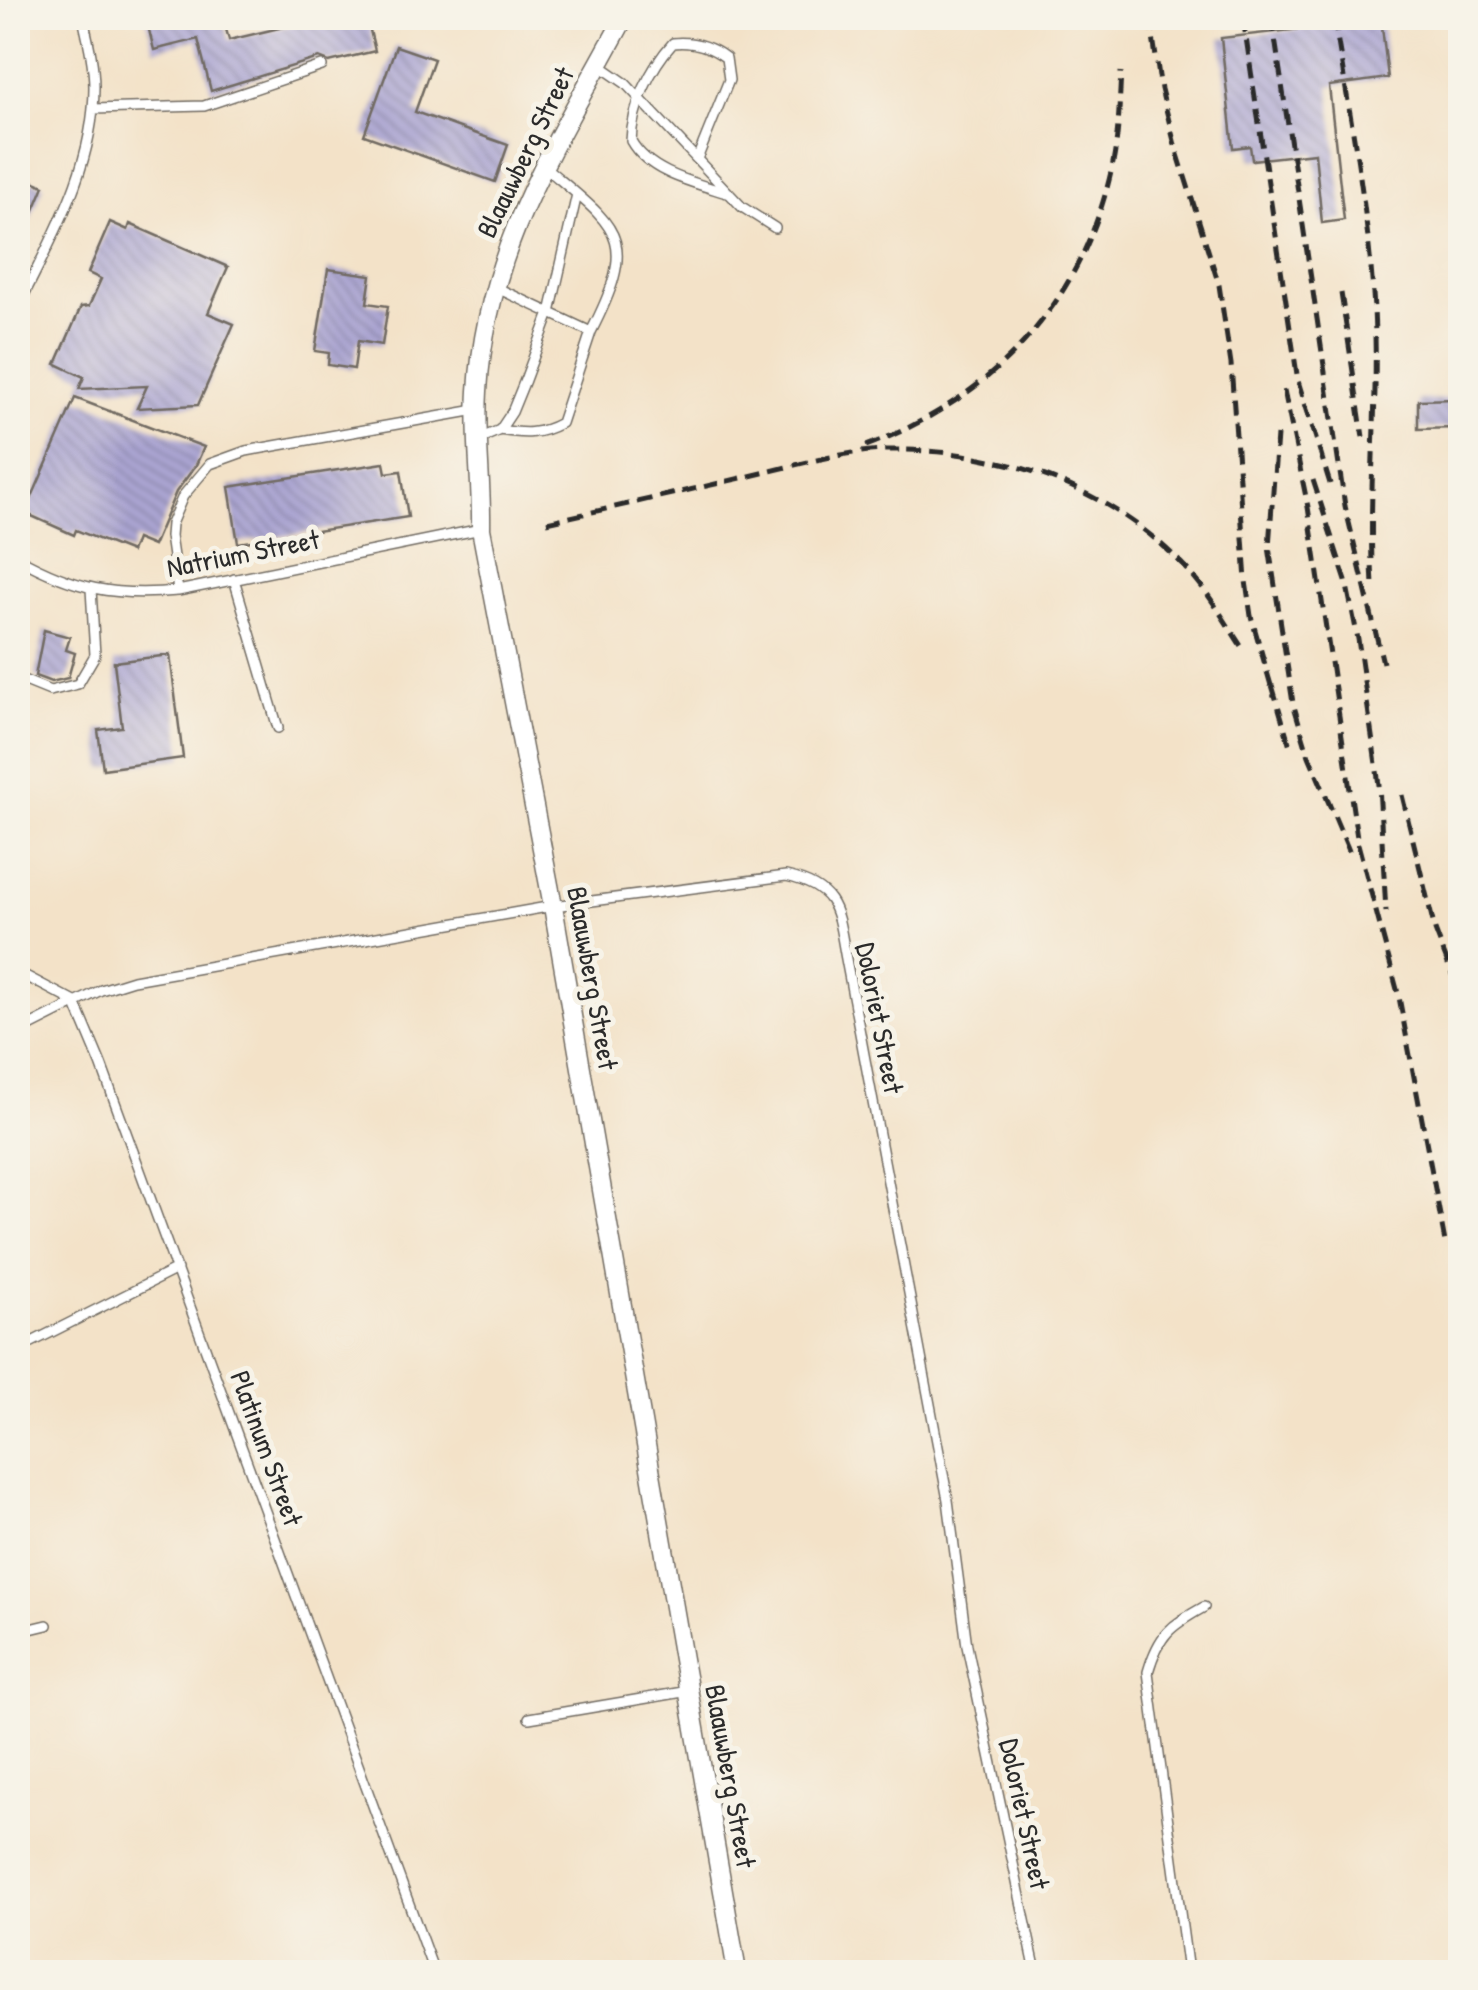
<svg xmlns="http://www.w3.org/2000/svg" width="1478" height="1990" font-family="'Patrick Hand',sans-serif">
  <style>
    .building { fill: url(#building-back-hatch) }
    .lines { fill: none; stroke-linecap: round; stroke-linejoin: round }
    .lane-casing { stroke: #716b62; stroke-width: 12 }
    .street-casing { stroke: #716b62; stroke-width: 21 }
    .lane { stroke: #fff; stroke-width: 9 }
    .street { stroke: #fff; stroke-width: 18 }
    .rail { stroke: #2b2b2b; stroke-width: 5; stroke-dasharray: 15 8; stroke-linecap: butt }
    .labels { text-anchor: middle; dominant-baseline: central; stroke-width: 10; stroke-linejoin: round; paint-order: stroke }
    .street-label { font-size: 28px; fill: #2b2b2b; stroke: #f7f3e8 }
  </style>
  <defs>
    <pattern id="building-back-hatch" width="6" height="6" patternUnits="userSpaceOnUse" patternTransform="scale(2.5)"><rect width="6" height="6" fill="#aaa4d1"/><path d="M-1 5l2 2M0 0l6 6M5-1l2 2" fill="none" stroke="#8b86aa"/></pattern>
  </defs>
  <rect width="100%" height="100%" fill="#f7f3e8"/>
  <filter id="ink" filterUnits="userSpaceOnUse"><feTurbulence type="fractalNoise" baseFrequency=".01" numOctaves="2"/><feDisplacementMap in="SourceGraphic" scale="20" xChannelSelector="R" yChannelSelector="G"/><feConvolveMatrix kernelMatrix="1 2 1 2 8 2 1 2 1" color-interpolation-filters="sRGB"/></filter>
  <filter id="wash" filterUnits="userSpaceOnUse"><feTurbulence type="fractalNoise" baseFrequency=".0048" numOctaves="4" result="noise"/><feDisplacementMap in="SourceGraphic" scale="40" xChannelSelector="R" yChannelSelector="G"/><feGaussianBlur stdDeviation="2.25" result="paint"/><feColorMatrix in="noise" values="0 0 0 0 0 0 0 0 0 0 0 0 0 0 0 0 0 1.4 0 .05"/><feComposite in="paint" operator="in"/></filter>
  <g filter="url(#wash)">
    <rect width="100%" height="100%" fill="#f3e2c8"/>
    <g id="blocks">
      <!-- building -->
      <path class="building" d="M146 18H223L229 40 321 18H367L375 51 329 62 319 58 211 91 198 39 154 50Z
        M1326 18H1381L1388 78 1329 86 1344 220 1322 223 1315 153 1252 160 1250 146 1233 148 1221 38 1327 26Z
        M396 46 434 59 415 112 508 145 495 182 364 135Z
        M18 175 44 186 18 248Z
        M110 222 128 230 130 224 228 267 208 313 234 324 198 405 137 408 147 386 79 389 84 377 56 364 81 307 89 306 101 279 88 273Z
        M328 269 371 275 367 303 388 306 382 345 358 341 354 369 328 365 329 353 315 351Z
        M75 398 204 447 196 465 176 492 153 546 136 539 131 552 76 530 74 535 25 513Z
        M1457 399V428L1418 429V400Z
        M384 463 386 473 401 471 408 517 238 543 229 487Z
        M44 630 70 637 66 650 75 653 68 678 51 682 35 676Z
        M170 655 183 758 103 769 98 730 122 727 114 662Z"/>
    </g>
  </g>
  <g filter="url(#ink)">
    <use href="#blocks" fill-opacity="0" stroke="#716b62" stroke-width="2.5"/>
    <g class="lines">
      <defs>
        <path id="lane" d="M599 65 625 83 742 207 775 228
          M93 109 204 106 322 66
          M697 159 729 80 726 58C710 46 694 41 673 43 650 68 632 107 631 141 649 173 695 183 727 193
          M495 287 591 332C640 236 618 229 545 167
          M18 307C52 237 94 168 94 87 94 64 88 40 83 18
          M500 430C524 434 539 435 561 423L591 332
          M479 439 500 430 512 412 525 380 550 313 577 194
          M18 558C74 589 114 597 178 591L481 529
          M234 579 278 728
          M178 591 170 536 171 524 183 496 210 464 246 451 476 410
          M18 678 50 691 78 684 95 655 91 589
          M18 972 75 1002 101 1064 434 1972
          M18 1032 101 990 133 980 553 906 786 876C839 888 837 911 846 959L948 1500 967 1646 1036 1972
          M18 1349 177 1269
          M18 1632 47 1625
          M529 1718 689 1691
          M1188 1972 1148 1672C1159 1634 1170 1626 1204 1607"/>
        <path id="street" d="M624 18C558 141 486 247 478 391 475 438 482 483 481 529L553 906 737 1972"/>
      </defs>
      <!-- lane casing -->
      <use href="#lane" class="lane-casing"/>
      <!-- street casing -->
      <use href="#street" class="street-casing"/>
      <!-- lane -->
      <use href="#lane" class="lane"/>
      <!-- street -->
      <use href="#street" class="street"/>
      <!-- rail -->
      <path class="rail" d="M1150 18 1161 89 1175 145 1219 285 1231 364 1246 581 1251 616 1274 696
        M1243 18 1298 381 1332 490
        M1272 18 1345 506 1383 663
        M1334 18C1351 122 1372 228 1375 334 1377 418 1368 501 1373 585
        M1341 293 1363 437
        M1284 390 1308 507 1358 844 1399 997 1445 1242
        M1277 435 1269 547 1293 703 1309 756 1352 858
        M866 446C993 398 1080 306 1111 172 1119 139 1119 105 1121 72
        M1313 480 1346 581 1358 639 1379 785 1386 912
        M547 522C616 507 685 491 754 475 797 465 844 451 888 450 997 448 1106 485 1183 565 1208 590 1225 622 1245 652
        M1272 685 1290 746
        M1402 795 1435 930 1460 995"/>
    </g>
  </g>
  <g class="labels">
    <!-- street labels -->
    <g class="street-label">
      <text transform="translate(525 152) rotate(-64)">Blaauwberg Street</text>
      <text transform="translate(243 553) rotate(-11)">Natrium Street</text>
      <text transform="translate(593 978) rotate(80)">Blaauwberg Street</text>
      <text transform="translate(880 1018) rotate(79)">Doloriet Street</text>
      <text transform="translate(267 1448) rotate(70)">Platinum Street</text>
      <text transform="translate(731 1776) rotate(80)">Blaauwberg Street</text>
      <text transform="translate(1025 1814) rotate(78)">Doloriet Street</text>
    </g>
  </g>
  <!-- margin -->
  <rect width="1478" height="1990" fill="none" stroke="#f7f3e8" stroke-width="60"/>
</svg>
